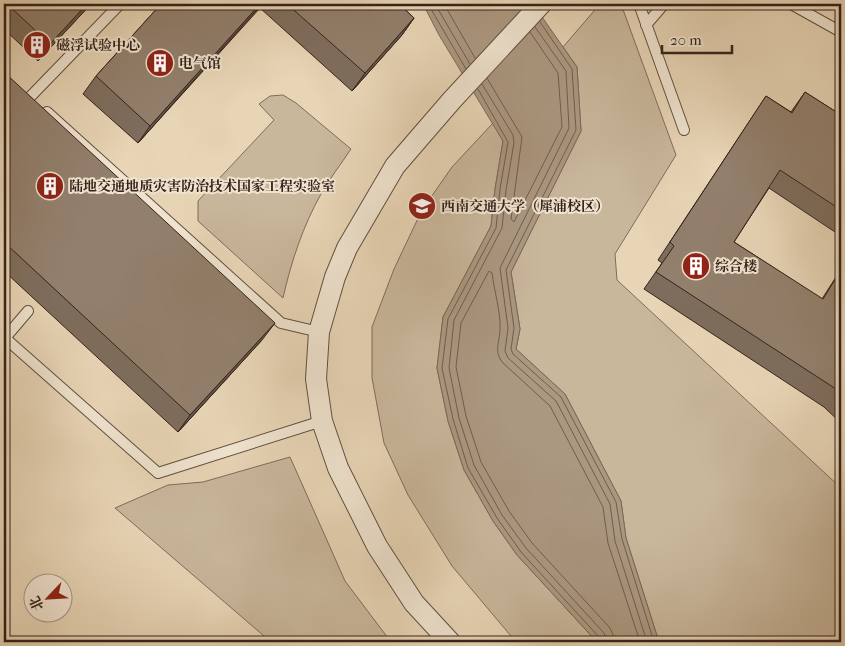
<svg xmlns="http://www.w3.org/2000/svg" width="845" height="646" font-family="'IM FELL French Canon','Noto Serif SC',serif">
  <style>
    .green { fill: #c9b79c; stroke: #7e6c5c }
    .water { fill: #ab9881; stroke: #7b6958 }
    .lines { fill: none; stroke-linecap: round; stroke-linejoin: round }
    .shore { stroke: #705d4e; stroke-width: 1 }
    .lane-casing { stroke: #614f42; stroke-width: 12 }
    .street-casing { stroke: #614f42; stroke-width: 22 }
    .lane { stroke: #f0e4d0; stroke-width: 10 }
    .street { stroke: #f0e4d0; stroke-width: 20 }
    .wall { fill: #7e6d5d; stroke: #34221b }
    .shaded-wall { fill: #66594c; stroke: #34221b }
    .building { fill: #927f6c; stroke: #34221b }
    .labels { text-anchor: middle; dominant-baseline: central; stroke-width: 4; stroke-linejoin: round; paint-order: stroke }
    .poi-label { font-size: 14px; font-weight: bold; fill: #34221b; stroke: #f0e4d0; text-anchor: start }
  </style>
  <rect width="100%" height="100%" fill="#e8d5b6"/>
  <filter id="stains"><feTurbulence type="fractalNoise" baseFrequency=".004" numOctaves="4"/><feColorMatrix values="0 0 0 0 .2 0 0 0 0 .09 0 0 0 0 .02 0 0 0 .5 -.17"/></filter>
  <radialGradient id="worn" r=".72"><stop offset=".6" stop-color="#630" stop-opacity="0"/><stop offset="1" stop-color="#630" stop-opacity=".3"/></radialGradient>
  <!-- green -->
  <path class="green" d="M600 4H621L676 155 615 254 617 280 841 488V637L837 642H659L626 538 621 501 565 394 516 349 520 329 511 272 581 131 577 67 563 47Z
    M283 95 296 103 351 149C341 164 330 178 321 194 303 226 291 262 283 298L198 221V201L274 120 259 104 270 96Z
    M493 123 503 141 495 189 491 226 443 317 437 368 448 421 464 470 493 521 517 555 597 642H516L452 566 408 495 384 443 372 378V327L394 269 422 210 452 167Z
    M290 457 345 581 391 642H271L115 508 168 485 203 482Z"/>
  <!-- water -->
  <path class="water" d="M423 4H533L577 67 581 131 511 272 520 329 516 349 565 394 621 501 626 538 659 642H597L517 555 493 521 464 470 448 421 437 368 443 317 491 226 495 189 503 141 439 35Z"/>
  <g class="lines">
    <!-- shore -->
    <path class="shore" d="M428 4 466 69
      M435 4 470 64
      M444 4 475 58
      M540 22 572 69 576 130 506 270 514 328 511 349 513 354 561 397 616 502 622 539 654 642
      M535 27 566 71 569 128 500 268 508 328 505 351 508 358 556 401 610 504 615 541 647 642
      M487 78 522 137 511 219 514 222 562 127 558 73 530 32
      M482 84 513 135 514 143 506 190 502 228 454 320 449 368 459 418 474 465 502 515 526 548 604 633 607 642
      M478 89 508 142 500 189 496 228 448 319 442 368 453 419 468 468 497 518 521 552 599 637 601 642
      M614 642 613 635 610 628 532 543 509 511 481 462 466 416 456 367 461 323 489 271 492 273C494 290 501 313 500 329 500 342 493 351 503 363L550 406 603 507 608 543 640 642"/>
    <defs>
      <path id="lane" d="M639 4 684 130
        M791 4 841 32
        M646 25 664 4
        M30 97 120 4
        M47 112 281 323 319 332
        M28 311 5 338 158 473 322 421"/>
      <path id="street" d="M450 642 414 603 377 546 338 468 322 421 316 379 319 332 335 277 347 248 395 166 452 100 541 4"/>
    </defs>
    <!-- lane casing -->
    <use href="#lane" class="lane-casing"/>
    <!-- street casing -->
    <use href="#street" class="street-casing"/>
    <!-- lane -->
    <use href="#lane" class="lane"/>
    <!-- street -->
    <use href="#street" class="street"/>
  </g>
  <!-- wall -->
  <path class="wall" d="M4 4H91L38 61 4 29Z
    M161 4H399L414 18 402 35 352 91 260 8 138 143 83 94 96 76Z
    M4 72 262 340 178 432 4 271Z
    M805 92 841 115V236L769 188 734 242 822 299 841 269V423L824 407 644 289 662 263 658 260 766 96 791 112Z"/>
  <!-- shaded-wall -->
  <path class="shaded-wall" d="M87 4H91L38 61 50 44Z
    M260 4H262L138 143 150 126Z
    M414 18 402 35 352 91 365 73Z
    M275 323 262 340 178 432 190 415Z"/>
  <!-- building -->
  <path class="building" d="M7 4H87L50 44Z
    M161 4H260L150 126 96 76Z
    M287 4H399L414 18 365 73Z
    M4 72 275 323 190 415 4 242Z
    M805 92 841 115V210L780 170 734 242 823 299 841 270V394L836 389 656 272 674 246 670 242 766 96 792 113Z"/>
  <!-- icons -->
  <defs>
    <symbol id="building-disc" viewBox="-11 -11 22 22"><circle r="9.5" fill="#8f2418" stroke="#f0e4d0"/><path d="M-4-6H4V6H1V3H-1V6H-4ZM-2.5-4.3h1.7v1.8h-1.7ZM.8-4.3h1.7v1.8H.8ZM-2.5-1h1.7V.8h-1.7ZM.8-1h1.7V.8H.8Z" fill="#fff"/></symbol>
    <symbol id="university-disc" viewBox="-11 -11 22 22"><circle r="9.5" fill="#8f2418" stroke="#f0e4d0"/><path d="M0-5L7-2L0 1L-7-2ZM-4 1L0 2.5L4 1V4Q0 6-4 4Z" fill="#fff"/></symbol>
  </defs>
  <g fill-rule="evenodd">
    <use href="#building-disc" x="21" y="29" width="32" height="32"/>
    <use href="#building-disc" x="144" y="47" width="32" height="32"/>
    <use href="#building-disc" x="34" y="170" width="32" height="32"/>
    <use href="#university-disc" x="406" y="190" width="32" height="32"/>
    <use href="#building-disc" x="680" y="250" width="32" height="32"/>
  </g>
  <g class="labels">
    <!-- poi labels -->
    <g class="poi-label">
      <text x="56" y="45">磁浮试验中心</text>
      <text x="179" y="63">电气馆</text>
      <text x="69" y="186">陆地交通地质灾害防治技术国家工程实验室</text>
      <text x="441" y="206">西南交通大学（犀浦校区）</text>
      <text x="715" y="266">综合楼</text>
    </g>
  </g>
  <!-- margin -->
  <rect width="845" height="646" fill="none" stroke="#e8d5b6" stroke-width="20"/>
  <rect x="5" y="5" width="835" height="636" fill="none" stroke="#34221b" stroke-width="2.5"/>
  <rect x="10" y="10" width="825" height="626" fill="none" stroke="#34221b"/>
  <!-- north arrow -->
  <g transform="translate(48 598) rotate(245)"><circle r="24" fill="#f0e4d0" stroke="#a59688"/>
  <path d="M0-4L9 19L0 12L-9 19Z" fill="#8f2418"/>
  <text y="-8" font-size="14" font-weight="bold" text-anchor="middle" fill="#34221b">北</text>
  </g>
  <!-- scale -->
  <path d="M662 45v8h70v-8" fill="none" stroke="#34221b" stroke-width="2.5"/>
  <text x="670" y="45" font-size="15" fill="#34221b" stroke="#f0e4d0" stroke-width="4" paint-order="stroke">20 m</text>
  <rect width="100%" height="100%" filter="url(#stains)"/>
  <rect width="100%" height="100%" fill="url(#worn)"/>
</svg>
